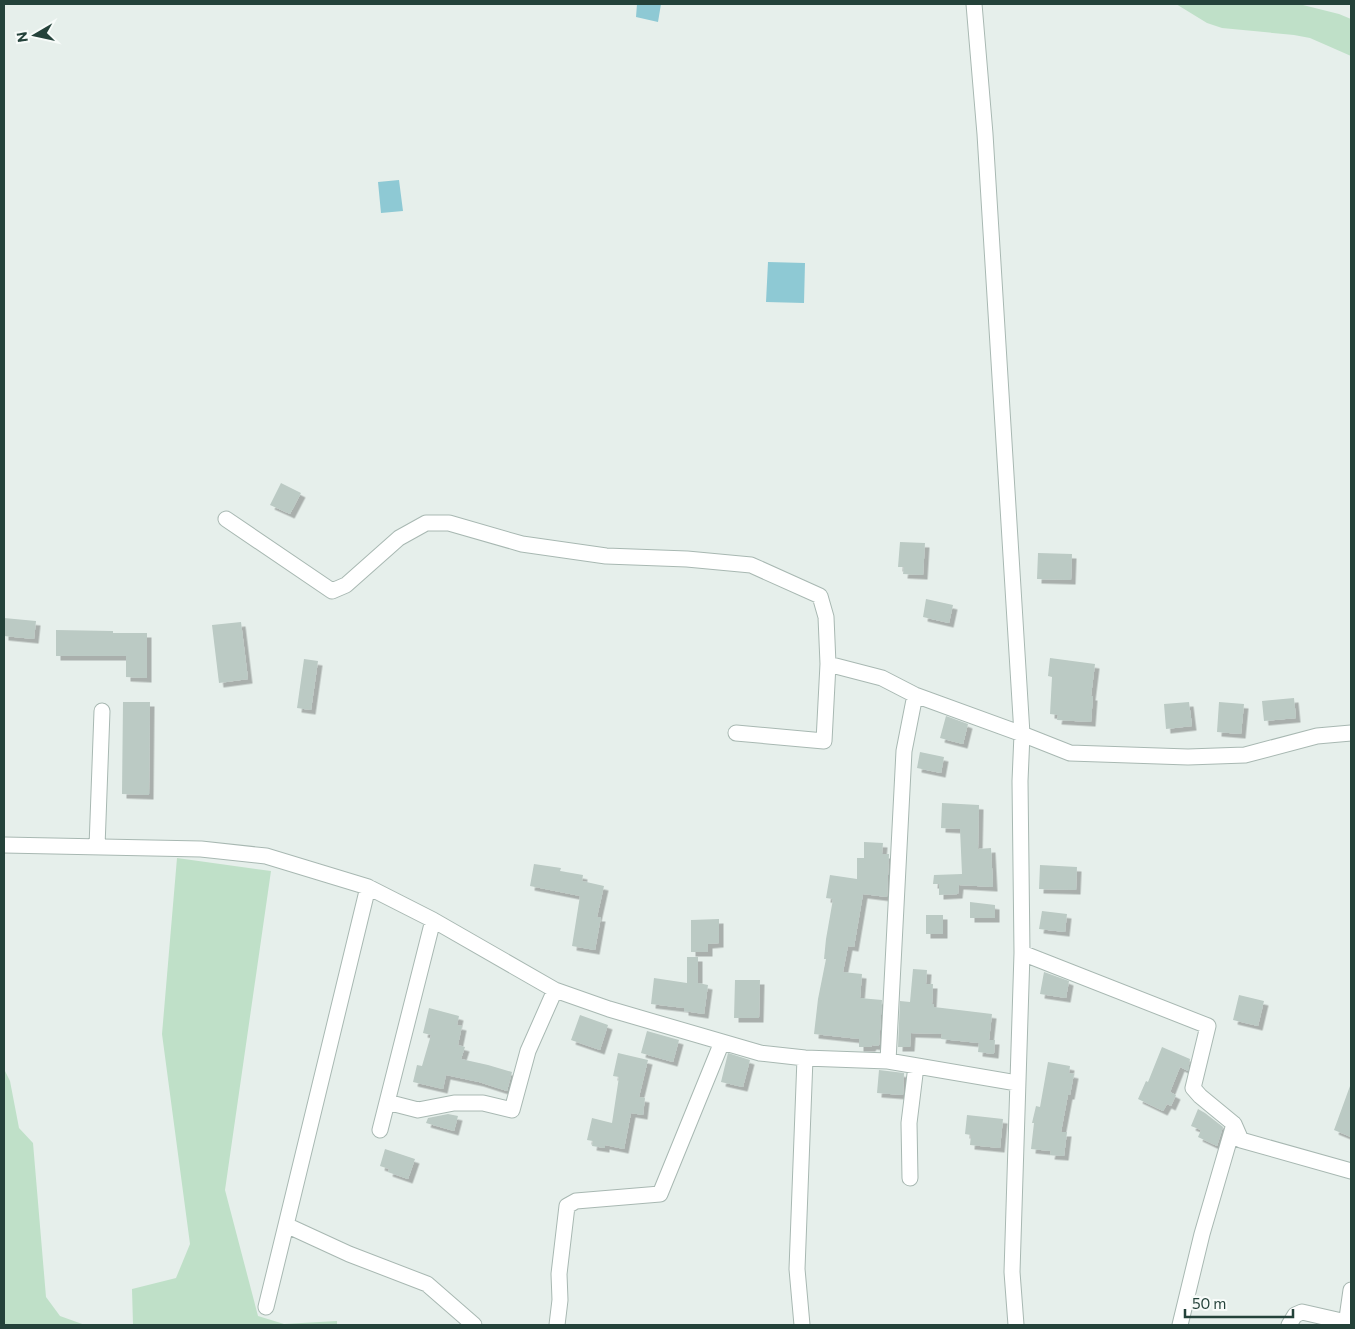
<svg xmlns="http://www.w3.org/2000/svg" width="1355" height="1329" font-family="Commissioner,sans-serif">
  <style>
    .green { fill: #bfe0c8 }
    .water { fill: #8ec9d4 }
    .building { fill: #bbcac4; filter: url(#shadow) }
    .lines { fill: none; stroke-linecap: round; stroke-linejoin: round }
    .minor-casing { stroke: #a8b8b2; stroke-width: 17 }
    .minor { stroke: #fff; stroke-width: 15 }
  </style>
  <defs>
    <filter id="shadow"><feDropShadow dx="4.5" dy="4.5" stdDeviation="0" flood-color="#0004"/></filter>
  </defs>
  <rect width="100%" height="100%" fill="#e6efeb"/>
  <!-- green -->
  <path class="green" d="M1176 4H1299L1339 14 1351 19V56L1310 38 1294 35 1222 28 1207 23Z
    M177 858 271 871 225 1190 258 1316 284 1324 337 1321V1325H133L132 1289 176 1278 190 1244 162 1034Z
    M4 1069 10 1081 19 1128 33 1143 46 1297 60 1316 85 1325H4Z"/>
  <!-- water -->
  <path class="water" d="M637 4H661L658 22 636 17Z
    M399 180 403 211 381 213 378 182Z
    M768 262 805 263 804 303 766 302Z"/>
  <!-- building -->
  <path class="building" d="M281 483 301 493 290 514 270 505Z
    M900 542 925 543 923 575 903 574 904 567H898Z
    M1038 553 1072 554 1071 580 1037 579Z
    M926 599 953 605 949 623 923 617Z
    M4 618 36 621 34 639 4 636Z
    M241 622 248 679 219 683 212 625Z
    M56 630 113 631V633H147V678L126 677V656H56Z
    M1050 658 1095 664 1091 696H1093L1091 722 1057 720 1058 715 1050 714 1052 677 1048 676Z
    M304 659 318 661 311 710 297 708Z
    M1294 698 1296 718 1264 721 1262 701Z
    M123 702H150L149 795 122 794Z
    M1189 702 1192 726 1166 729 1164 704Z
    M1219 702 1244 704 1241 734 1217 732Z
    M946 716 968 724 963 744 940 738Z
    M920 752 944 757 941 773 917 768Z
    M942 803 979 805 978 849 991 848 993 887 959 885 958 894 939 895V884H933L934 875 962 874 960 829 941 828Z
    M864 842 883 843 882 854H889L887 897 863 894 854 947 848 946 843 972 862 974 860 998 882 1000 879 1046 872 1045 871 1047H859V1039L814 1034 818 999 826 959H824L826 939 833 899 826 898 830 875 857 879V858H864Z
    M534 864 561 868 560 871 583 875 582 881 604 886 597 917H601L595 950 572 946 580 896 530 886Z
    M1040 865 1077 867 1076 890 1039 889Z
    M970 902 995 905V918H970Z
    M1042 911 1067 914 1065 932 1039 929Z
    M926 915H943V934H926Z
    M719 919V943L708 944V952H691V920Z
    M687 957H698V983L708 985 704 1014 684 1011V1008L651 1004 654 978 687 983Z
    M913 969 927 970 926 984H933L932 1004H934V1007L992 1014 989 1040H995L994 1054 978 1052 979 1043 941 1039 942 1034 911 1033 910 1047H898L900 1001 910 1002Z
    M1044 972 1069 981 1066 998 1040 994Z
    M735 980H760L759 1018H734Z
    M1239 995 1264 1001 1258 1026 1233 1020Z
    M429 1008 459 1016 457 1025 462 1026 458 1045 465 1047 461 1059 488 1065 512 1072 507 1091 479 1082 446 1075 443 1089 413 1082 417 1065 422 1066 431 1035 423 1033Z
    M580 1015 608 1025 600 1050 571 1040Z
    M647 1031 679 1040 673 1062 641 1053Z
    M1162 1047 1190 1059 1188 1071 1180 1067 1170 1092 1176 1095 1171 1106 1167 1104 1163 1111 1138 1099 1146 1081 1148 1082Z
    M618 1053 648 1060 639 1097 645 1098 643 1115 631 1113 624 1149 605 1145V1148L592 1146 593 1141 587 1140 592 1118 612 1123 619 1077 613 1076Z
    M728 1053 750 1060 743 1087 721 1082Z
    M1048 1062 1070 1066 1069 1073 1074 1074 1070 1095H1068L1061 1132H1067L1064 1156 1050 1155 1051 1151 1031 1149 1034 1123H1032L1036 1106 1040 1107Z
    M879 1070 904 1073 903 1095 877 1093Z
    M1350 1086 1351 1087V1137L1334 1130Z
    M1198 1109 1205 1113 1223 1127 1217 1146 1198 1137 1201 1130 1191 1126Z
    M448 1114 458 1116 454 1131 426 1123 428 1118Z
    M967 1115 1003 1119 1000 1148 970 1145 971 1135 965 1134Z
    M385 1149 415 1159 408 1179 388 1172 389 1169 380 1166Z"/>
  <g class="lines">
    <defs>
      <path id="minor" d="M974 4 985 134 1022 734 1020 781 1022 953 1012 1272 1016 1325
        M226 519 332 591 346 585 399 538 426 523H449L522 544 606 556 687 559 751 565 820 596 826 617 828 664 882 678 915 695 1022 734 1070 753 1188 757 1245 755 1317 736 1351 733
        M736 733 824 741 828 664
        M4 845 201 849 266 856 368 887 433 920 555 990 609 1009 760 1053 805 1058 888 1061 1017 1083
        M97 847 102 711
        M368 887 286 1225 349 1254 427 1284 474 1325
        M1022 953 1208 1026 1193 1088 1200 1096 1234 1124 1241 1140 1351 1171
        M888 1061 904 751 915 695
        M387 1102 418 1110 454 1103H483L512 1110 528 1051 555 990
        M380 1130 433 920
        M910 1178 909 1123 916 1066
        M266 1307 286 1225
        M557 1325 560 1300 559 1274 567 1206 576 1201 660 1194 722 1042
        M802 1325 797 1269 805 1058
        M1180 1325 1202 1234 1234 1124
        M1289 1325 1295 1315 1302 1312 1346 1322
        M1346 1325 1351 1290"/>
    </defs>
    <!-- minor casing -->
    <use href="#minor" class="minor-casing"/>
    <!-- minor -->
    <use href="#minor" class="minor"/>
  </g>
  <!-- border -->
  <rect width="1355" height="1329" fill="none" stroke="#24423a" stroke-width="10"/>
  <!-- north arrow -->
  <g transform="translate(35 35) rotate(261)" stroke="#f7fbf9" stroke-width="4" paint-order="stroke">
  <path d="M0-4L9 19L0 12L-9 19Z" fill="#24423a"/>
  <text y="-8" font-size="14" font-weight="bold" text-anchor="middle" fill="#24423a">N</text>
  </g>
  <!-- scale -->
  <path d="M1185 1309v8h108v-8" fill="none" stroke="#24423a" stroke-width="2.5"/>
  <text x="1192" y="1309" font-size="15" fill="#24423a" stroke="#f7fbf9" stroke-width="4" paint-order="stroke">50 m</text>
</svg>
